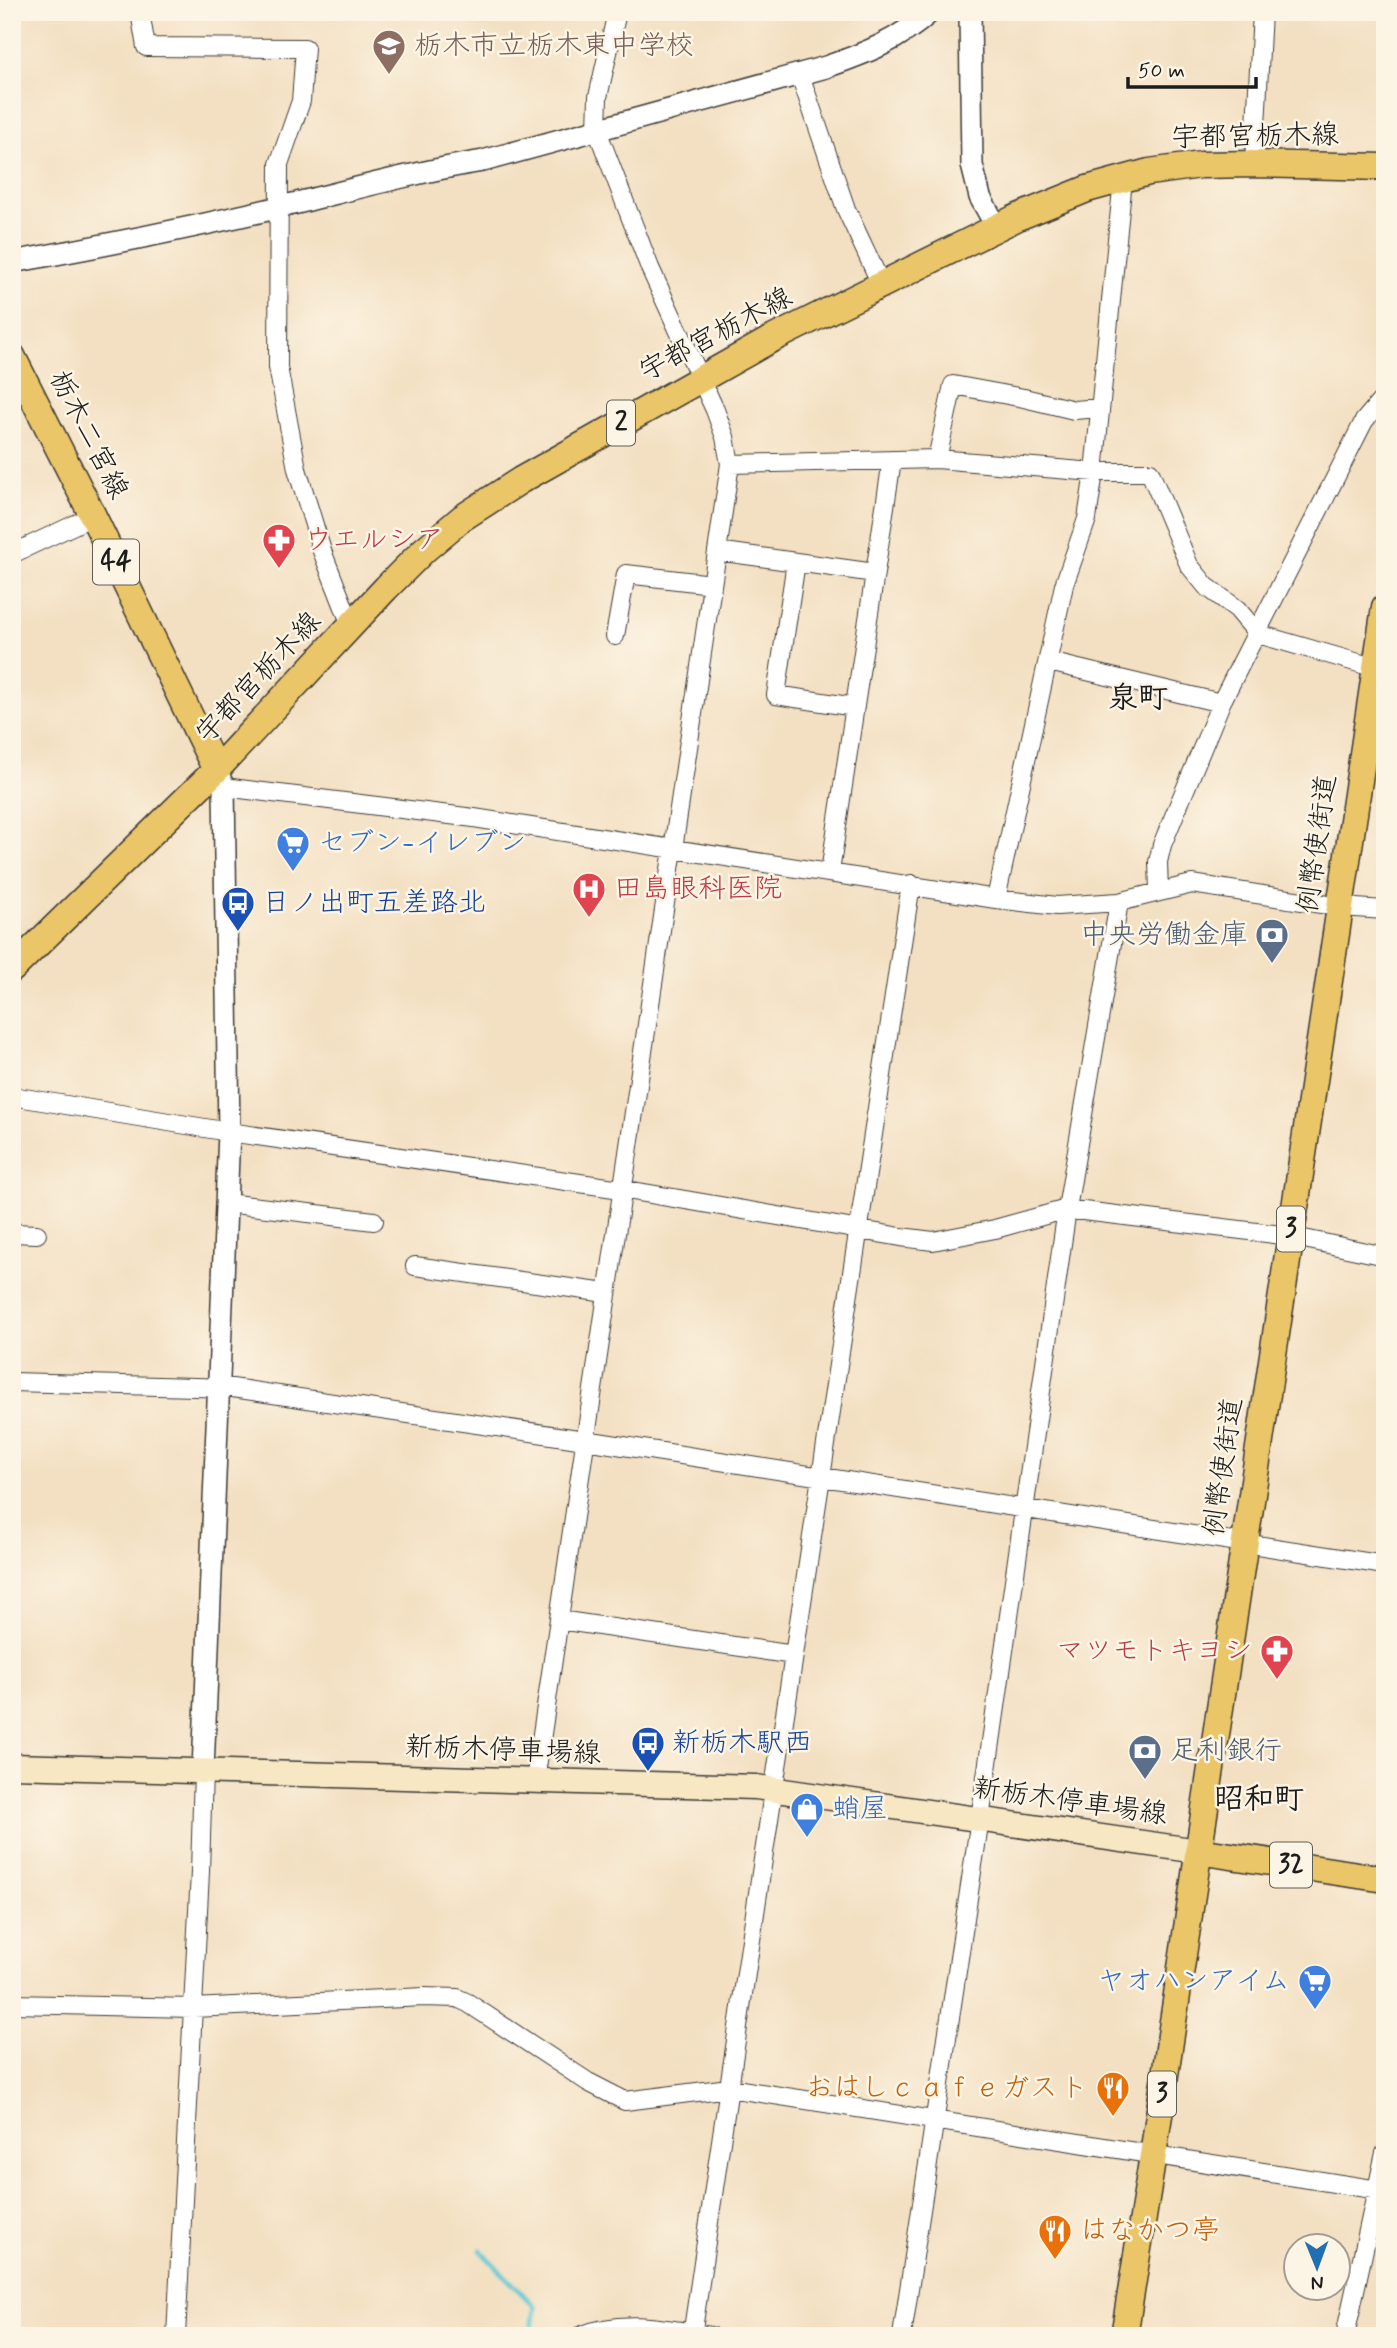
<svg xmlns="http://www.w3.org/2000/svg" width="1397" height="2348" font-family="Mynerve,'Klee One',sans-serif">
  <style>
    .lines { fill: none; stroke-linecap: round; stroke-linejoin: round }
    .stream { stroke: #5bc7d3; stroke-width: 5 }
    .minor-casing { stroke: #3c3935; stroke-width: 20 }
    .tertiary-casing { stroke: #3c3935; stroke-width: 24 }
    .secondary-casing { stroke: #3c3935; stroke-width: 27 }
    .primary-casing { stroke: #3c3935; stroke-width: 29 }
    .minor { stroke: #fff; stroke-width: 18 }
    .tertiary { stroke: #fff; stroke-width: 21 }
    .secondary { stroke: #f7e8c3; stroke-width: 24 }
    .primary { stroke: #ebc669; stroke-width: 26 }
    .labels { text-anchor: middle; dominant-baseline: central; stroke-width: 5; stroke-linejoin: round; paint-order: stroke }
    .shield { fill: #fcf5e5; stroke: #5f5d58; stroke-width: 2 }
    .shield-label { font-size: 26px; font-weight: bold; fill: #1c1c1c }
    .education-label { font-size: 28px; fill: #785e54; stroke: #fcf5e5; text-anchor: start }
    .street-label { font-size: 28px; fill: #1c1c1c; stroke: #fcf5e5 }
    .health-label { font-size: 28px; fill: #be3a42; stroke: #fcf5e5; text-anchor: start }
    .shop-label { font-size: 28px; fill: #366cbe; stroke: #fcf5e5; text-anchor: start }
    .transit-label { font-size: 28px; fill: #164399; stroke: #fcf5e5; text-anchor: start }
    .service-label { font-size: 28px; fill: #4e5e75; stroke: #fcf5e5; text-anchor: end }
    .food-label { font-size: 28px; fill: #c56008; stroke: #fcf5e5; text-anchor: end }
    .neighbourhood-label { font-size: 30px; font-weight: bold; fill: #1c1c1c; stroke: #fcf5e5 }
  </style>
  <rect width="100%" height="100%" fill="#fcf5e5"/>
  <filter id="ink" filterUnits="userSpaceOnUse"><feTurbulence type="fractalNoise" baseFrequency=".0143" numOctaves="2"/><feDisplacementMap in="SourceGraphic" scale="14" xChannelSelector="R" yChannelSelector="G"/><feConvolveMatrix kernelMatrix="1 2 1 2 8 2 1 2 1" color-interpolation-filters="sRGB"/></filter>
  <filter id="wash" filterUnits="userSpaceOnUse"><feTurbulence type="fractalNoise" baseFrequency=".00686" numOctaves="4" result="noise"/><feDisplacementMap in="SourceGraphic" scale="28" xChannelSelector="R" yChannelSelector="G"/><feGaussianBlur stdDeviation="1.57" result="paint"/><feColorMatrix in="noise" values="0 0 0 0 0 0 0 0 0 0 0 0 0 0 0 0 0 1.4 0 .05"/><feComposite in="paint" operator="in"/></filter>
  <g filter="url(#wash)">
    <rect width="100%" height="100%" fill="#f3dfc1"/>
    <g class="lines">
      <!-- stream -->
      <path class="stream" d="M480 2250 535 2307 531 2336"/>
    </g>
  </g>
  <g filter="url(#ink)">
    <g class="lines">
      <defs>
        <path id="minor" d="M140 12 146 47 305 48 301 101 279 164 278 367 297 469 322 551 351 625
          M800 75 846 209 881 284
          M1254 164 1262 12
          M937 459 953 385 1024 398 1074 410 1100 408
          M730 464 937 459 1094 472H1150L1189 565 1206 586 1237 609 1258 634 1376 668
          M717 551 875 573
          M12 554 93 516
          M796 562 776 695 855 707
          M615 636 626 574 712 584
          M1049 662 1221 703
          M224 787 474 818 996 899 1057 906 1119 902 1192 884 1341 907 1385 910
          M830 872 892 460
          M1159 891 1158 862 1162 845 1221 703 1364 421 1385 396
          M996 899 1064 585 1087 519 1094 472 1123 179
          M12 1096 229 1132 621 1189 901 1237 933 1241 995 1229 1067 1209 1290 1236 1385 1256
          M226 1203 374 1221
          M12 1233 37 1234
          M415 1266 606 1293
          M12 1382 232 1388 585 1440 1385 1565
          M559 1620 794 1655
          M535 1781 730 464 725 437 715 410 650 268 597 130 598 97 617 12
          M12 2004 193 2008 424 1997 457 1998 468 2003 588 2082 625 2101 729 2088 1385 2191
          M176 2336 200 1872 203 1771
          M580 2336C622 2318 668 2329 711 2336
          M692 2336C765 1852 834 1368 911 884
          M902 2336 980 1819 1067 1209 1119 902
          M1345 2336 1385 2153"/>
        <path id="tertiary" d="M970 12 972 165 980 197 997 228
          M12 262C102 246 191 228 280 207 347 191 414 172 483 161L826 67C866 53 898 41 930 12
          M203 1771 229 1132 224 787 216 770"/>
        <path id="secondary" d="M12 1766 756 1787 1198 1851"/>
        <path id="primary" d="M12 356 93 516 216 770
          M12 969 216 770 386 588 424 550 462 518 521 480 768 341 1018 217 1087 189 1149 172 1201 165 1254 164 1385 167
          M1198 1851 1385 1879
          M1124 2336 1153 2155 1385 607"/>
      </defs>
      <!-- minor casing -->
      <use href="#minor" class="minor-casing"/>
      <!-- tertiary casing -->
      <use href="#tertiary" class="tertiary-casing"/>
      <!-- secondary casing -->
      <use href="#secondary" class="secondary-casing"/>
      <!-- primary casing -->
      <use href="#primary" class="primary-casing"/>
      <!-- minor -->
      <use href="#minor" class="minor"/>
      <!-- tertiary -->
      <use href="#tertiary" class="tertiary"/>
      <!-- secondary -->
      <use href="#secondary" class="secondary"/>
      <!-- primary -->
      <use href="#primary" class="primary"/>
    </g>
  </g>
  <!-- icons -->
  <defs>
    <symbol id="school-pin" viewBox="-11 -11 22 30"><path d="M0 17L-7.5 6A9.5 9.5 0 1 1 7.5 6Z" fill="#8d6e63" stroke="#fcf5e5"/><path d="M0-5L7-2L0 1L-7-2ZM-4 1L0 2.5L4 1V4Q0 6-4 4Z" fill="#fff"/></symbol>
    <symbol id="pharmacy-pin" viewBox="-11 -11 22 30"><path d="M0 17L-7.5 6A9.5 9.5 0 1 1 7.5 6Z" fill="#e0444e" stroke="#fcf5e5"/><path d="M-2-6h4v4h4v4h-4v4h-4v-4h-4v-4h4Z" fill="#fff"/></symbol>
    <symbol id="supermarket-pin" viewBox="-11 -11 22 30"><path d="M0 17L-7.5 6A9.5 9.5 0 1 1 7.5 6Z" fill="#3f7fe0" stroke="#fcf5e5"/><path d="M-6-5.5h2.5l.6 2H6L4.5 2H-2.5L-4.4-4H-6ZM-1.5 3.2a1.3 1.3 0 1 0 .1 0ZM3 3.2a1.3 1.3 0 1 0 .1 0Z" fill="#fff"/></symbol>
    <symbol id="hospital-pin" viewBox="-11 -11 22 30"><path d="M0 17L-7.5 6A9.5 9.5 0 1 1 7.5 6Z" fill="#e0444e" stroke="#fcf5e5"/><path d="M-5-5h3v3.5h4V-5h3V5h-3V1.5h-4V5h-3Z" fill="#fff"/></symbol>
    <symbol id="bus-pin" viewBox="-11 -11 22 30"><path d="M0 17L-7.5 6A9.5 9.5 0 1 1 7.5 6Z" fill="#1a4fb4" stroke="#fcf5e5"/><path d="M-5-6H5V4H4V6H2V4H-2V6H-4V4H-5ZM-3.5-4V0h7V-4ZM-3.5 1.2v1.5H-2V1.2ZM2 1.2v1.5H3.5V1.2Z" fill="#fff"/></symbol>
    <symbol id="bank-pin" viewBox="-11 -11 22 30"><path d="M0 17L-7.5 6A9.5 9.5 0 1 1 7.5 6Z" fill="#5c6f8a" stroke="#fcf5e5"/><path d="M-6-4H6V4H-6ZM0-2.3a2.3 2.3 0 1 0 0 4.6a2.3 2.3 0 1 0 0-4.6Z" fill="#fff"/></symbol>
    <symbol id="shop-pin" viewBox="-11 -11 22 30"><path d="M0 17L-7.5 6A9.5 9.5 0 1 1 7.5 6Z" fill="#3f7fe0" stroke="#fcf5e5"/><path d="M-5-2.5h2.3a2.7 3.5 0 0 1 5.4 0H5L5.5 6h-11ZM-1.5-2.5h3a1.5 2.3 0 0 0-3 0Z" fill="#fff"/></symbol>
    <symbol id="restaurant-pin" viewBox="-11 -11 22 30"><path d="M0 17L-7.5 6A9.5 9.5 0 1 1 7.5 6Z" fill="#e8710a" stroke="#fcf5e5"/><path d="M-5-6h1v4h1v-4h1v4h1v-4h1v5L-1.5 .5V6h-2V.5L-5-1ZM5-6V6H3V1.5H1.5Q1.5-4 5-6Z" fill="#fff"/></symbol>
  </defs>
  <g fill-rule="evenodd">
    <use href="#school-pin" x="370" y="27" width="38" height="52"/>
    <use href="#pharmacy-pin" x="260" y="521" width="38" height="52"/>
    <use href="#supermarket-pin" x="274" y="824" width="38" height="52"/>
    <use href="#hospital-pin" x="570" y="870" width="38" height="52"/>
    <use href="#bus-pin" x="219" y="884" width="38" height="52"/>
    <use href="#bank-pin" x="1253" y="916" width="38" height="52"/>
    <use href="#pharmacy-pin" x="1258" y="1632" width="38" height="52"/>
    <use href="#bus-pin" x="629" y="1724" width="38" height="52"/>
    <use href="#bank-pin" x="1126" y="1732" width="38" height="52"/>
    <use href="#shop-pin" x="788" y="1790" width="38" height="52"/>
    <use href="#supermarket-pin" x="1296" y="1962" width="38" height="52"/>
    <use href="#restaurant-pin" x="1094" y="2069" width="38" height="52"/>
    <use href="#restaurant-pin" x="1036" y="2212" width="38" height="52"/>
  </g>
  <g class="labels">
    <!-- shield labels -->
    <g class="shield">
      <rect x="607" y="400.5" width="28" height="45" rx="5"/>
      <rect x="93" y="539.5" width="46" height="45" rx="5"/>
      <rect x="1277" y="1206.5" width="28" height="45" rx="5"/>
      <rect x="1270" y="1842.5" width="42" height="45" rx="5"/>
      <rect x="1148" y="2071.5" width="28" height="45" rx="5"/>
    </g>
    <g class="shield-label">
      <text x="621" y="423">2</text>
      <text x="116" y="562">44</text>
      <text x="1291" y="1229">3</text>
      <text x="1291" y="1865">32</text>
      <text x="1162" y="2094">3</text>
    </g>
    <!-- education labels -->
    <g class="education-label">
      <text x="414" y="46">栃木市立栃木東中学校</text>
    </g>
    <!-- street labels -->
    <g class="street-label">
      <text transform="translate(1255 137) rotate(-1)">宇都宮栃木線</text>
      <text transform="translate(716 335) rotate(-28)">宇都宮栃木線</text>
      <text transform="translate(88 435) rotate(63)">栃木二宮線</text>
      <text transform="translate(259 678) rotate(-47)">宇都宮栃木線</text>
      <text transform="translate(1318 844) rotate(-82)">例幣使街道</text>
      <text transform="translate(1224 1467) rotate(-82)">例幣使街道</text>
      <text transform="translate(503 1751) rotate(2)">新栃木停車場線</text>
      <text transform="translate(1070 1802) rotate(8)">新栃木停車場線</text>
    </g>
    <!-- health labels -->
    <g class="health-label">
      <text x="304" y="540">ウエルシア</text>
      <text x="614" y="889">田島眼科医院</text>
      <text x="1252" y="1651" text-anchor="end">マツモトキヨシ</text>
    </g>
    <!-- shop labels -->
    <g class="shop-label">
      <text x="318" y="843">セブン-イレブン</text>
      <text x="832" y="1809">蛸屋</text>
      <text x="1290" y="1981" text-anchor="end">ヤオハンアイム</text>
    </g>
    <!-- transit labels -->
    <g class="transit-label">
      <text x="262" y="903">日ノ出町五差路北</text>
      <text x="672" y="1743">新栃木駅西</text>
    </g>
    <!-- service labels -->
    <g class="service-label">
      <text x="1248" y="935">中央労働金庫</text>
      <text x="1170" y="1751" text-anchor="start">足利銀行</text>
    </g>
    <!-- food labels -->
    <g class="food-label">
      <text x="1088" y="2088">おはしｃａｆｅガスト</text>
      <text x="1080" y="2231" text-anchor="start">はなかつ亭</text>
    </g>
    <!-- neighbourhood labels -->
    <g class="neighbourhood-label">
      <text x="1138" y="698">泉町</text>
      <text x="1259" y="1799">昭和町</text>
    </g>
  </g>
  <!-- margin -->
  <rect width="1397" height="2348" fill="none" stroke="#fcf5e5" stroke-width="42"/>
  <!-- north arrow -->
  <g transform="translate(1317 2267) rotate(179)"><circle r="33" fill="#fcf5e5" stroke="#a29e95" stroke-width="2"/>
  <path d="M0-5L12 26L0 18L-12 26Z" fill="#1f6fb2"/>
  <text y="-10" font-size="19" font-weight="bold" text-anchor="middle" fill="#1c1c1c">N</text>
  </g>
  <!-- scale -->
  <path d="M1128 77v10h128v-10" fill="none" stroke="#1c1c1c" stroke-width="3.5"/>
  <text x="1138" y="77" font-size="21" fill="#1c1c1c" stroke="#fcf5e5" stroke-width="5" paint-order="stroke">50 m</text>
</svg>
